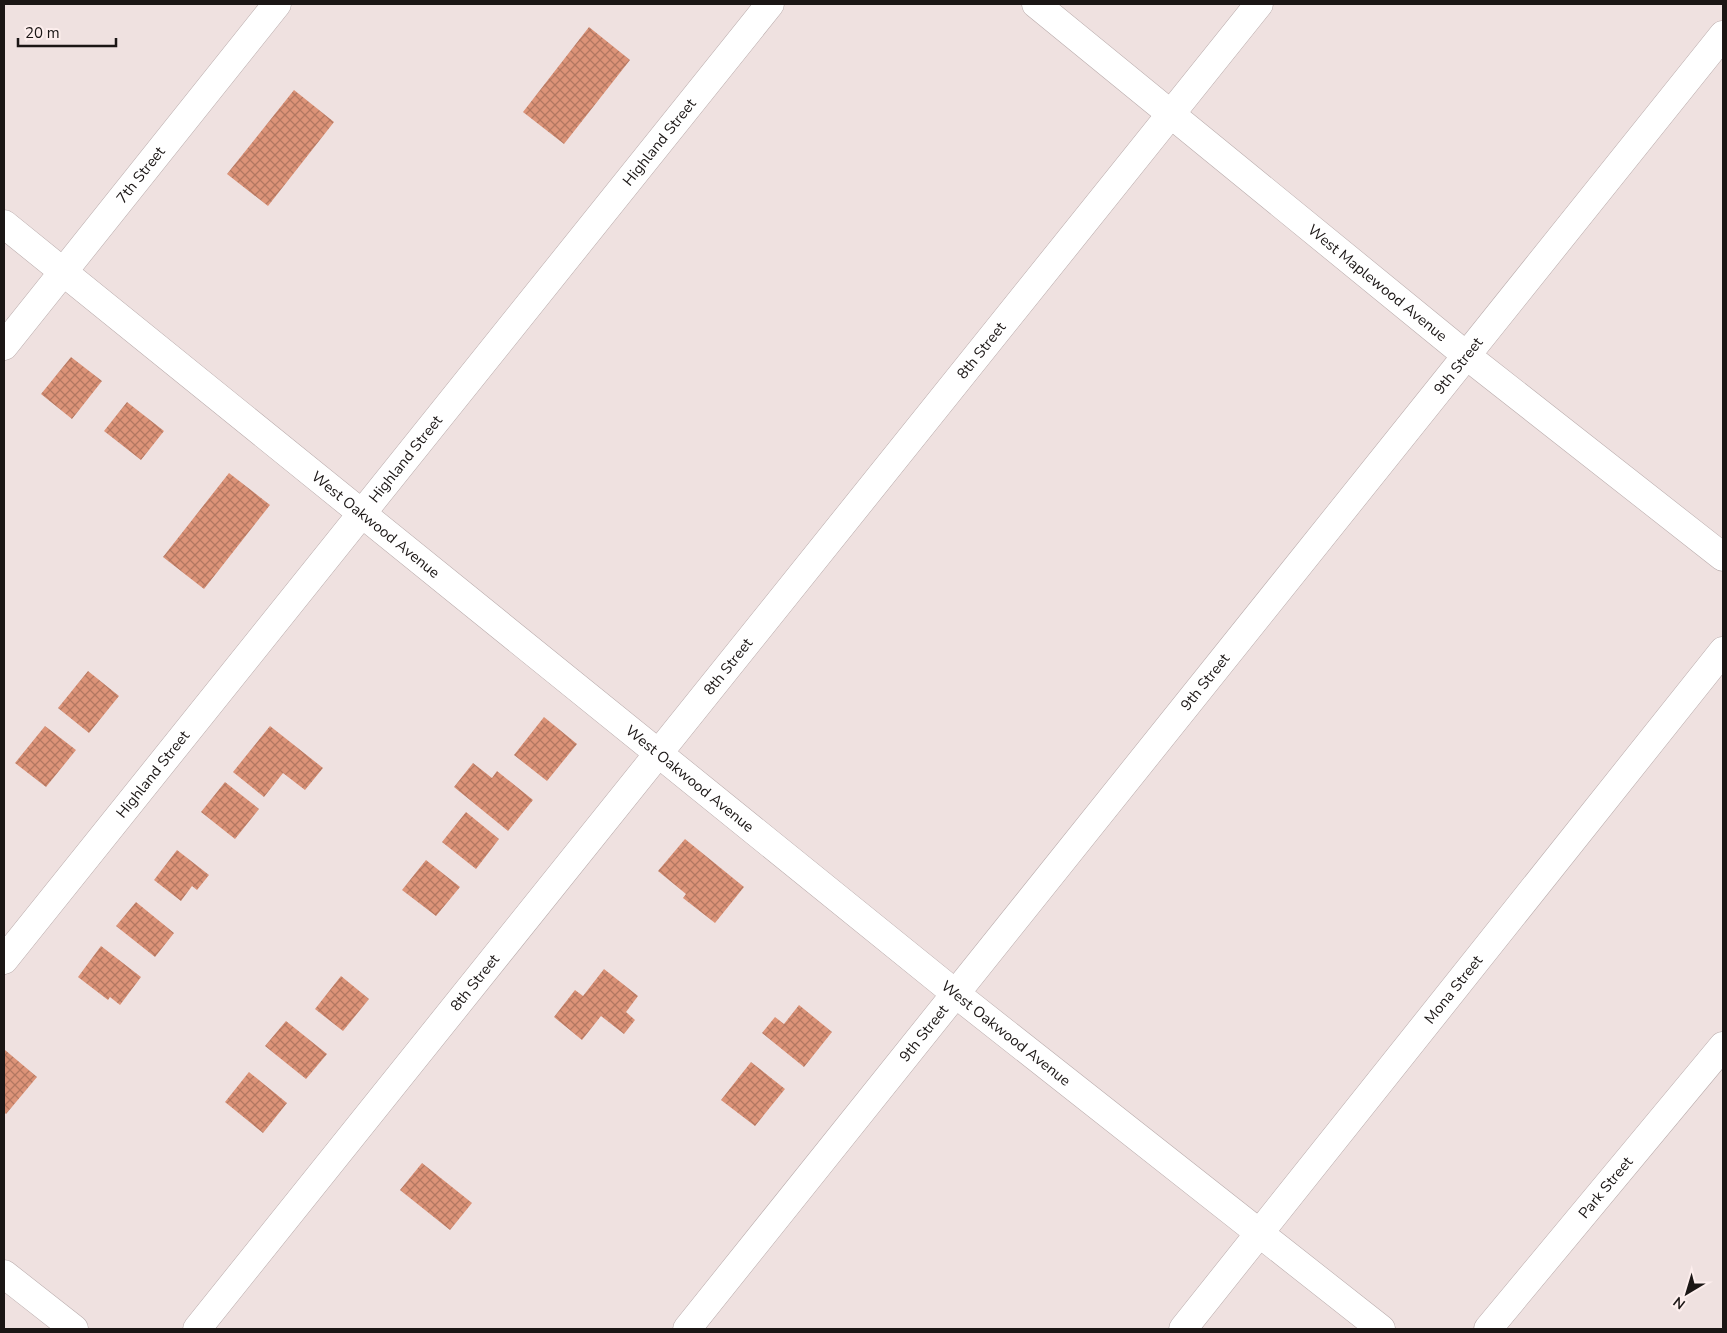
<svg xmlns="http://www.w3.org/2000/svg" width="1727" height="1333" font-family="'Nunito Sans',sans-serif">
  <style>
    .building { fill: url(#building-cross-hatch) }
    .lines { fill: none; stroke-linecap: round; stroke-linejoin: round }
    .minor-casing { stroke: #b9abab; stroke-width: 29 }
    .minor { stroke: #fff; stroke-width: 28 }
    .labels { text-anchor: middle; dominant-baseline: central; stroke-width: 4; stroke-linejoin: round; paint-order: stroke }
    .street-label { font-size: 15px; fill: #1b1615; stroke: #fdeeed }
  </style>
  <defs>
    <pattern id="building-cross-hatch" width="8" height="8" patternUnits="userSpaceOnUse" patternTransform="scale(1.25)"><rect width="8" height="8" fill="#dc9378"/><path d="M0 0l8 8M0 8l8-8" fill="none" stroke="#b27761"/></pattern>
  </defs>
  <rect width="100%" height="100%" fill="#efe1e0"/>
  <!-- building -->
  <path class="building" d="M589 27 630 60 564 144 523 112Z
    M294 90 334 122 268 206 227 174Z
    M71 357 102 381 72 419 41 394Z
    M127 402 164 431 141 460 104 431Z
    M229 473 270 505 204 589 163 557Z
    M88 671 119 696 89 733 58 708Z
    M544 717 577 744 547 781 514 755Z
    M45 726 76 750 46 787 15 763Z
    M270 726 323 768 305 790 283 773 264 797 233 772Z
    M473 763 492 778 497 771 533 800 508 831 454 787Z
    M225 782 259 809 235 839 201 812Z
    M466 812 499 839 476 869 442 842Z
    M685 839 744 887 715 923 683 898 686 894 658 871Z
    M177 850 209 875 197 890 192 886 181 901 154 880Z
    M426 860 460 887 436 916 402 890Z
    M136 902 174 933 155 957 116 926Z
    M101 946 141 977 120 1005 110 997 108 1000 78 977Z
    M604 969 638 996 626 1012 635 1020 624 1034 601 1016 582 1040 554 1017 575 990 583 996Z
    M341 976 369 999 343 1031 315 1009Z
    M799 1005 832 1032 804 1067 762 1033 775 1017 784 1024Z
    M286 1021 327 1054 306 1079 265 1046Z
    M5 1050 37 1077 6 1114 4 1112V1052Z
    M751 1062 785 1089 755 1126 721 1100Z
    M249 1072 287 1103 263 1133 225 1102Z
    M422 1163 472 1203 450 1230 400 1190Z"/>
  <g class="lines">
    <defs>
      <g id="minor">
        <path id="s1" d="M1036 4 1467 356 1723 557"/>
        <path id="s2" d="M4 224 956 994 1381 1329"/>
        <path id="s3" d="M4 346 277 4"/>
        <path id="s4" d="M4 960 770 4"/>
        <path d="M4 1274 74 1329"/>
        <path id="s5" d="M197 1329 1259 4"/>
        <path id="s6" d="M687 1329 1723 35"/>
        <path id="s7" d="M1183 1329 1723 651"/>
        <path id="s8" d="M1488 1329 1723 1046"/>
      </g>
    </defs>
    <!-- minor casing -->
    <use href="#minor" class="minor-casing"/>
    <!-- minor -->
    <use href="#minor" class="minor"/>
  </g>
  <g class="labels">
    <!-- street labels -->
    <g class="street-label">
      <text stroke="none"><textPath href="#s4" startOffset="1048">Highland Street</textPath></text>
      <text stroke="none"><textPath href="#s3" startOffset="219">7th Street</textPath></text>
      <text stroke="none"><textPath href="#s1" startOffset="441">West Maplewood Avenue</textPath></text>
      <text stroke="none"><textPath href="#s5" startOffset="1254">8th Street</textPath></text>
      <text stroke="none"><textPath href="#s6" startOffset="1234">9th Street</textPath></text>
      <text stroke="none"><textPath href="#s4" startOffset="642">Highland Street</textPath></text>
      <text stroke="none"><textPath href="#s2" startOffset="478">West Oakwood Avenue</textPath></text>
      <text stroke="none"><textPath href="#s5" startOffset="849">8th Street</textPath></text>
      <text stroke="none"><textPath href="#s6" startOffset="829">9th Street</textPath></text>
      <text stroke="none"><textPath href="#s4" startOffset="238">Highland Street</textPath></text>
      <text stroke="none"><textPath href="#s2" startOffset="882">West Oakwood Avenue</textPath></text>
      <text stroke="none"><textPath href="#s5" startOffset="444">8th Street</textPath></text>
      <text stroke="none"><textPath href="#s7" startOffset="434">Mona Street</textPath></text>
      <text stroke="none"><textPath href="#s2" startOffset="1288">West Oakwood Avenue</textPath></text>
      <text stroke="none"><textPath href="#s6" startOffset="379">9th Street</textPath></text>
      <text stroke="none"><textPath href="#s8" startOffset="184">Park Street</textPath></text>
    </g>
  </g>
  <!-- border -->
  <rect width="1727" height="1333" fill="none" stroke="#1b1615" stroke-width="10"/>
  <!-- north arrow -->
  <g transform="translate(1687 1293) rotate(218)" stroke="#fdeeed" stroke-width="4" paint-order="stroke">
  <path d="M0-4L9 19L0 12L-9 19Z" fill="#1b1615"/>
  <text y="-8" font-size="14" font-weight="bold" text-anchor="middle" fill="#1b1615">N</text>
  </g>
  <!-- scale -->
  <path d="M18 38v8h98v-8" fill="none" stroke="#1b1615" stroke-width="2.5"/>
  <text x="25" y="38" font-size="15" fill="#1b1615" stroke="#fdeeed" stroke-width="4" paint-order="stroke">20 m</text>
</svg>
